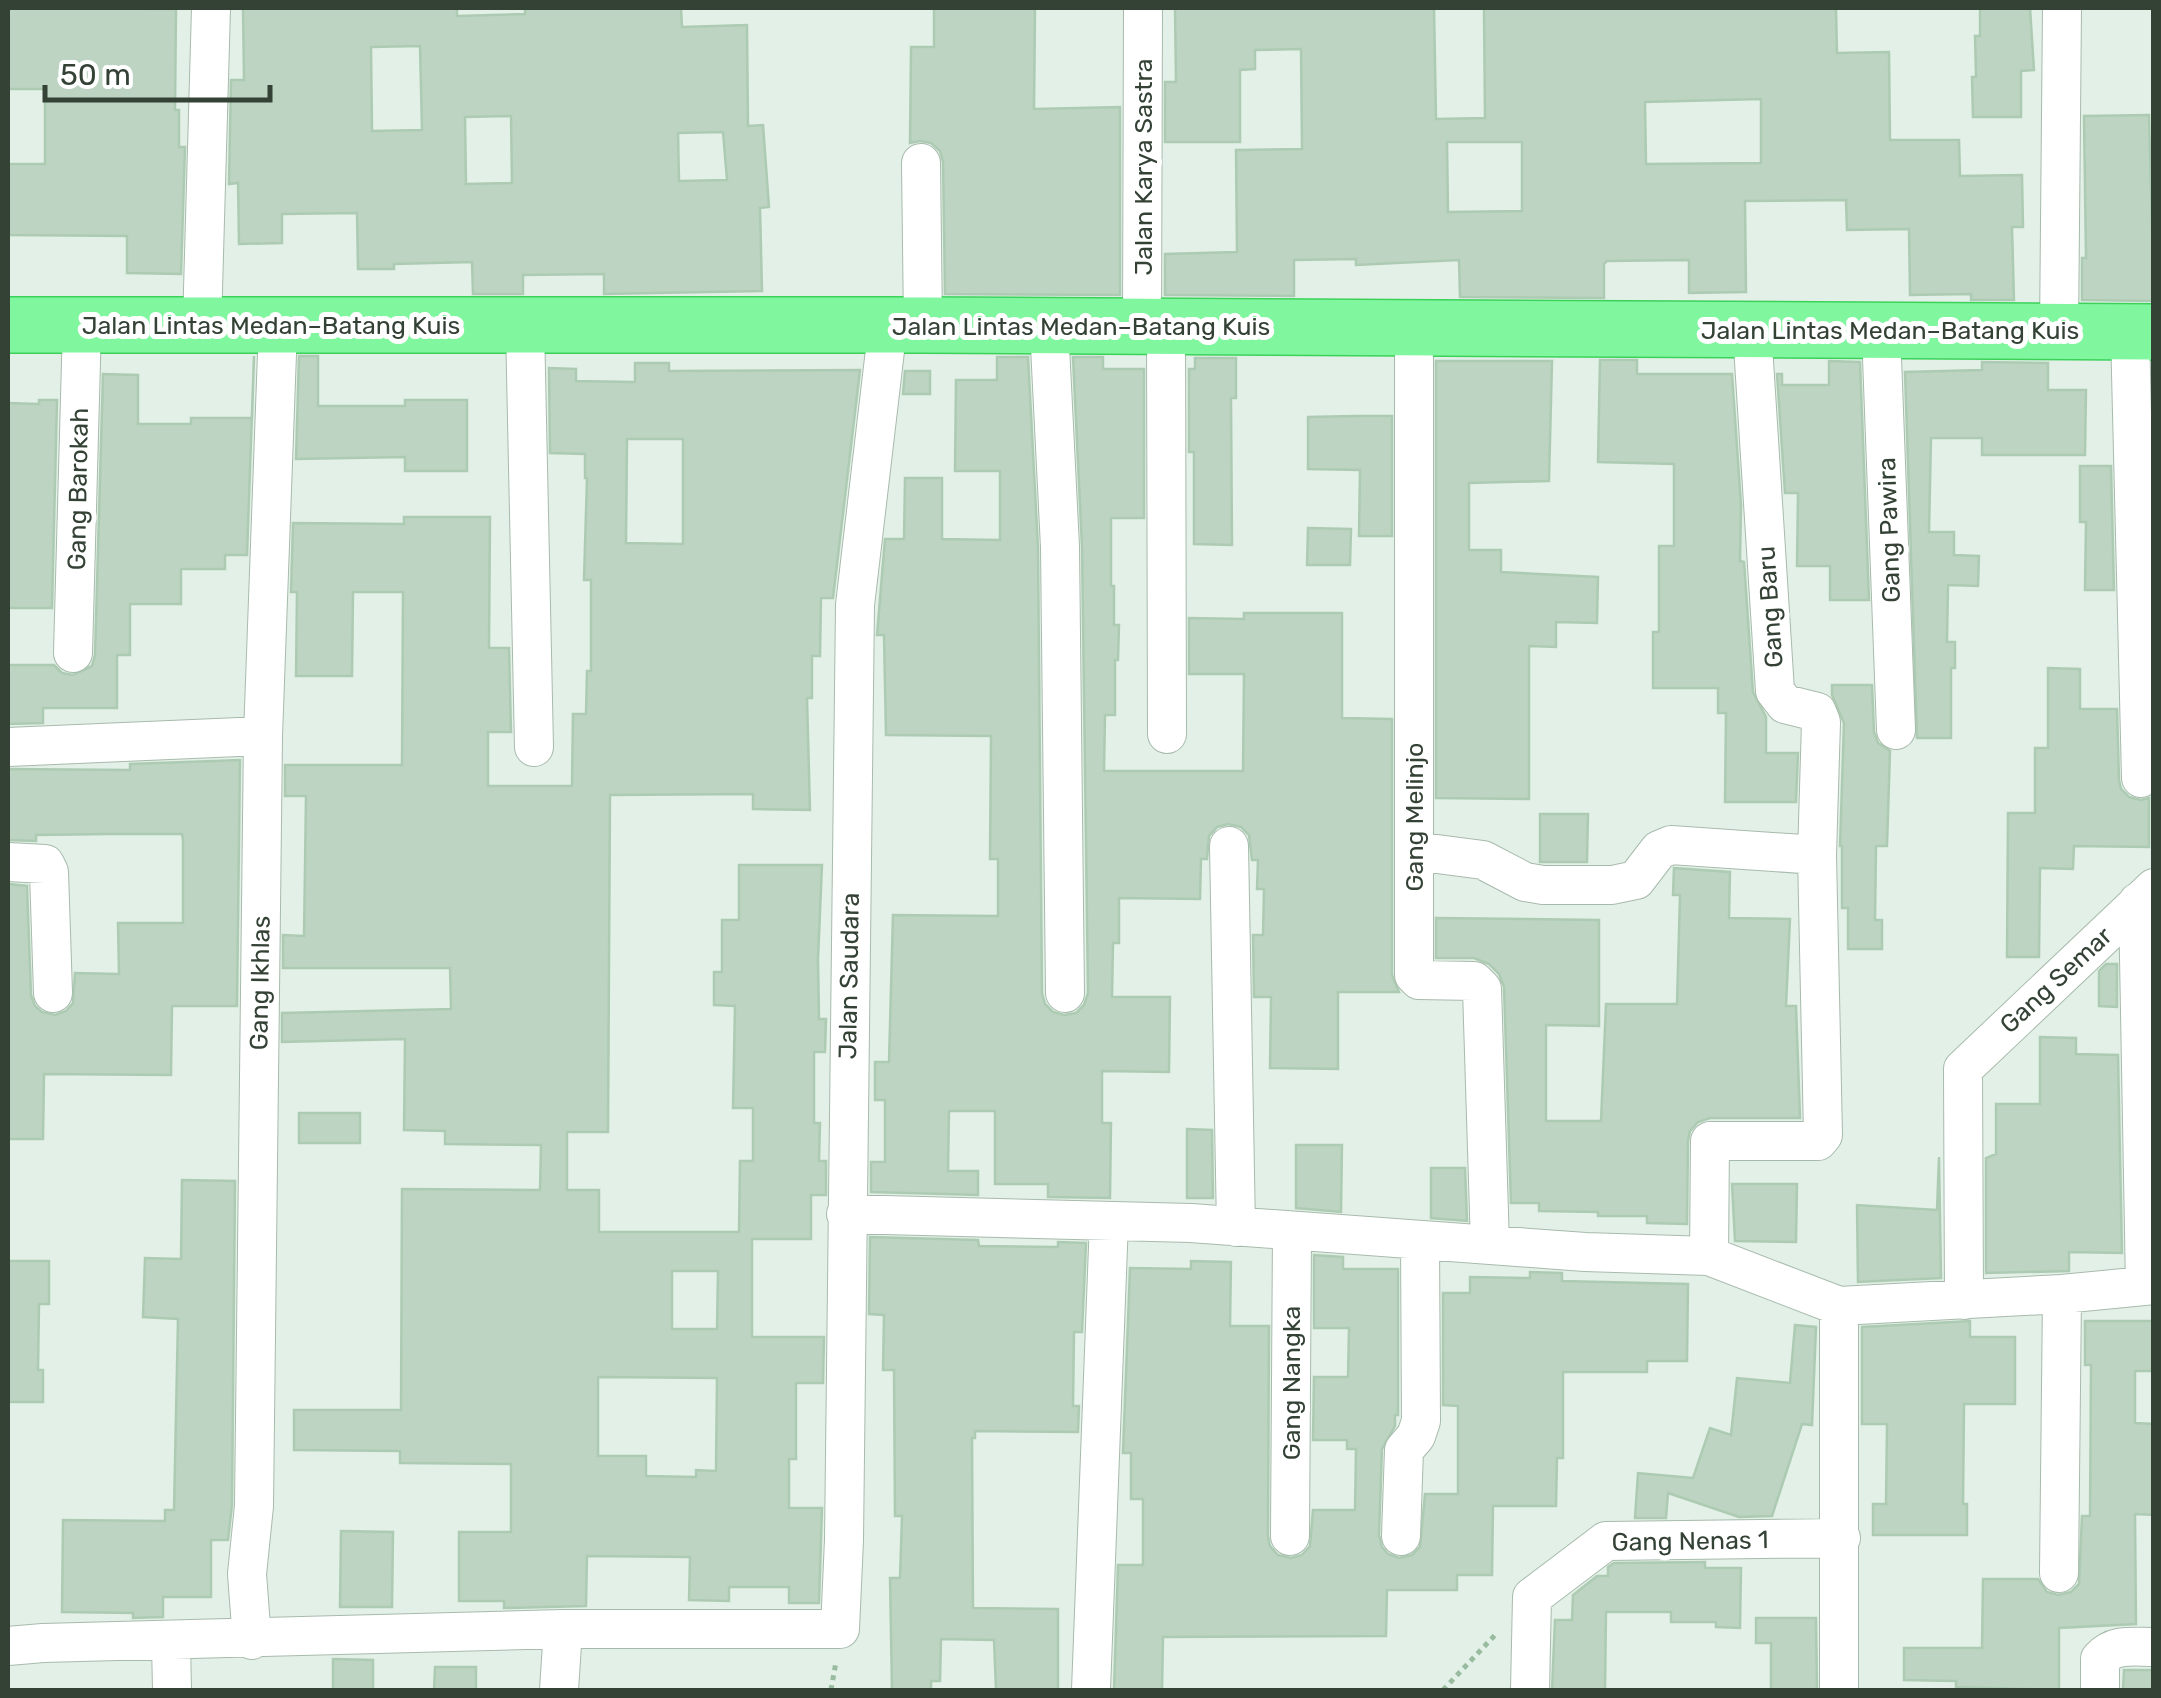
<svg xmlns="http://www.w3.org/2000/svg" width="2161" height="1698" font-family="Rubik,sans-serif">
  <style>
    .building { fill: #bcd4c1; stroke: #adcbb3; stroke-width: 2.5; fill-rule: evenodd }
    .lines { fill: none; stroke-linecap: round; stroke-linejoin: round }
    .minor-casing { stroke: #a7bbac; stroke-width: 40 }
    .trunk-casing { stroke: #3cd25a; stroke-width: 58 }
    .path { stroke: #99bca0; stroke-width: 5; stroke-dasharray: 5 5; stroke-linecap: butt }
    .minor { stroke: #fff; stroke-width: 38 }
    .trunk { stroke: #80f69e; stroke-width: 55 }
    .labels { text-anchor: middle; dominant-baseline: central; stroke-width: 10; stroke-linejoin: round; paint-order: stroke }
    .street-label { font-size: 25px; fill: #344236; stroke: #fff }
  </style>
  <rect width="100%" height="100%" fill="#e3f0e7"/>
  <!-- building -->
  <path class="building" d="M8 8 176 9 175 110H179V147H185L181 274 127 273V236L8 235V164H45V89H8Z
    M243 8H457V16L525 14V8H681L682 27 747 25 748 126 763 125 769 207 760 208 762 291 604 294V274L523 275V294H473L472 262 394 264V269H358L357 213 282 214V243L239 244 238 183 229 184 231 80H244ZM420 46 422 130 372 131 371 47ZM511 116 512 183 466 184 465 117ZM723 132 727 180 679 181 678 133Z
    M934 8H1035L1034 109 1120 107V295L945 294 943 162 940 151 931 143 920 141 910 143 911 47H934Z
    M1175 8H1434L1436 119 1485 118 1484 8H1836L1837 53 1889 52 1890 140H1959L1960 176 2022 175 2023 227H2012L2014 300H1971V294L1910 295 1909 229 1847 230 1846 200 1745 201 1746 292 1689 293V260L1607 261 1604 264V298L1460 297 1459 260 1356 265V259L1294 260V296L1165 295V254L1237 252 1236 150 1302 149 1301 49 1255 50V69L1240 70V142H1165V82H1176ZM1761 99V163L1646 164 1645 102ZM1447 142H1522V211L1448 212Z
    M1980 8H2030L2034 70 2021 71V117H1973L1972 77H1976L1975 36H1980Z
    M2149 115 2154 301 2082 300V258H2086L2084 116Z
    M254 356 247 555H225V569H181V604H130V655H117V708H43V723L8 724V665H54L62 673 73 675 92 666 95 655 103 374 138 375V424H191V418H252Z
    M299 356H318V406H405V400H467V471H405V457L296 459Z
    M997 357H1028L1038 548 1042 993 1045 1004 1053 1012 1064 1015 1076 1013 1084 1005 1088 993 1082 547 1073 357H1103V369H1144V518H1111V586H1114V625H1119L1118 660H1115V715H1105L1104 771H1243L1244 674H1189V618L1244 619V613H1342V718L1392 719V975L1399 992H1338V1069L1270 1068 1271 997H1254L1253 935H1263L1264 889H1257L1258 860H1252L1249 835 1241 827 1228 824 1217 827 1209 836 1207 859H1201L1200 899 1119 898V943H1113L1112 997H1170L1169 1072 1102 1071V1123H1111L1110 1198 1048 1197V1184H995V1111H949L948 1171H978V1195L871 1192V1162H885V1100H875V1062H889L893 915 998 916V859H990L991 736 886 735 884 635H877L885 539H904L905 478H942V539L1000 540V471H955L956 380H997Z
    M1195 358H1236V398H1231L1232 545 1194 544V452H1189V369H1195Z
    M1600 360H1637V374H1732L1741 505 1740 561 1744 562 1753 692 1766 717V753H1798L1796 802H1725L1726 713H1718V688H1653V632H1659V546H1674V464L1598 462Z
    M1436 361H1552L1549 481 1469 483V550H1501V572L1598 577 1597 623 1556 622V647L1529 646V799L1436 798Z
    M1829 361 1860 362 1869 600H1830V566H1797L1798 493H1785L1777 374H1782V385H1829Z
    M1982 362 2048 363V390H2086L2085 455H1982V438H1931L1929 532H1954V555L1979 556 1978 586 1948 585 1947 642H1955V668H1951V738H1917L1905 372 1982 370Z
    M635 363H669V371L860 370 833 598H821L820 656H812V698H807L810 810 753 809V794L610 795 608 1132H567V1190H599V1232H739L740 1161H753V1108H733L735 1006 714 1005V972H722V920H739V865H822L818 959 819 1019H826L825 1052H814V1123H820L819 1161H826V1195H811V1239H752V1337H824L823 1383H796V1459H789V1508H822L819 1603H789V1587H729V1601L689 1600 690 1557 587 1556 586 1606 504 1608V1601H459V1532H511V1464L400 1463V1451L294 1450V1410H401L402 1189 540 1190 541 1145 445 1144V1131L404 1130 405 1039 282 1042V1013L451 1009 450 968H283V935L304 936 306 796H285V765H402L403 592H353L352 676H296L297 592H291L293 523 404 524V517H490L489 648H509L511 732H488V786H572L573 714H586L587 671H591V580H584L587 478H585V454L550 453 549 368 576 369V381L635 382ZM627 439H683V544L626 543ZM672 1271H718L717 1329H672ZM598 1377 717 1378 716 1471 696 1470V1477L646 1476V1456H598Z
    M905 371H930V394H903Z
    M39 400H57L52 608H8V403L39 404Z
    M1355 416H1392V536H1359L1360 470 1308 469V417Z
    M2080 466H2111L2114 590H2085L2086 522H2080Z
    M1308 528 1351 529 1350 565H1307Z
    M2048 668 2080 669V709H2117L2119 780 2121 789 2129 797 2141 800 2149 798V847L2074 846 2073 869 2040 868 2039 957H2007L2008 813H2035V748H2048Z
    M1832 685H1872L1874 732 1878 743 1890 751 1887 846H1876L1875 920H1882V949H1848V908H1842V846H1840L1844 723 1832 695Z
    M240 760 237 1006H172L171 1075 44 1074 43 1139H8V884L27 886 31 995 35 1006 42 1012 55 1015 66 1011 73 1003 75 973 119 974 118 923H183V840L182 834H111L36 835V841L8 840V769L130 770V764Z
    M1540 814H1588L1587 862H1540Z
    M1674 868 1730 872 1729 918 1790 919 1786 1006H1796L1800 1118H1710L1698 1122 1690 1131 1688 1141 1687 1224 1647 1223V1216H1598V1212L1539 1211V1203H1511L1504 987 1499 974 1489 964 1474 958H1436V918L1599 920V1026L1546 1025V1121H1601L1606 1004H1677L1680 895H1673Z
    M2106 964H2117V1007L2099 1006V971Z
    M2040 1037 2076 1038V1054L2118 1055 2122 1253 2069 1252V1271L1986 1273V1158L1996 1154V1104H2040Z
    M299 1113H360V1143H299Z
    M1187 1129 1212 1130 1213 1198H1187Z
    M1296 1145H1342L1341 1212 1296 1208Z
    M1939 1157 1941 1278 1858 1282 1857 1205 1937 1210Z
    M1431 1168H1465L1467 1221 1431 1218Z
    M182 1180 235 1181 232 1505 228 1540H211V1597H163V1617L133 1618V1613L62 1612 63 1520 165 1521V1510H174L178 1319 143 1317 145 1258 181 1259Z
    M1732 1184H1797L1796 1242 1735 1241Z
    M870 1237 978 1240 979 1246 1058 1247V1242L1086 1243 1082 1332H1074L1073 1406H1079L1078 1432 975 1431V1438H972L973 1608 1058 1609V1690H996L994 1640 941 1639 940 1681H931V1690H892L890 1578H900L902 1516H895L894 1370H883L884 1315 869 1314Z
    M1314 1255 1343 1257V1269H1398V1415H1395V1426L1382 1449 1379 1535 1382 1547 1388 1554 1399 1558 1412 1555 1420 1547 1425 1494H1458V1406L1443 1405V1293H1470V1277L1530 1278V1272L1562 1273V1281L1688 1284 1687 1361H1647V1372H1563V1458H1557L1556 1506H1493L1492 1575H1457V1590H1387L1386 1636 1163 1637 1162 1690H1114L1118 1565H1143V1499H1131V1453H1123L1130 1268 1191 1269V1261L1231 1262 1230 1326H1269L1268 1536 1270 1546 1278 1555 1291 1558 1302 1555 1310 1546 1313 1510H1355L1356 1449H1347V1440H1313L1314 1377H1348L1349 1328H1314Z
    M8 1261H49V1304H39L38 1370H43V1402H8Z
    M1970 1321V1337H2015V1404H1964L1963 1504H1967V1535H1873V1504H1886L1887 1424H1862V1327Z
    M2085 1321H2154V1371H2135V1423L2154 1424V1515L2135 1514 2136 1624 2059 1628V1690L1956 1687V1681L1904 1680V1648H1982L1983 1579H2038L2047 1592 2058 1595 2071 1592 2079 1584 2082 1516H2090L2091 1365H2085Z
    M1795 1325 1816 1327 1812 1425 1802 1424 1772 1516 1739 1517 1668 1493 1666 1518H1635L1638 1473 1693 1478 1710 1428 1731 1435 1737 1378 1790 1383Z
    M341 1531 393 1532 392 1607H340Z
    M1705 1562V1568H1741L1740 1628 1716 1627V1622H1671V1612H1606L1605 1690H1552L1555 1620H1572L1573 1595 1597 1576H1608V1567L1614 1563Z
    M1756 1618H1816L1817 1690H1771V1643H1756Z
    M333 1659 373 1660V1690H333Z
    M435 1667H476V1690H434Z
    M2124 1670H2154V1690H2123Z"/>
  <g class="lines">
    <defs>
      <path id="minor" d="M921 163 923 325
        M202 325 211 8
        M525 326 534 747
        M1049 326 1060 547 1065 993
        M1142 327 1143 8
        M1166 327 1167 734
        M1414 328V975L1419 980 1474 981 1482 989 1490 1245
        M1881 331 1896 730
        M2059 332 2062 8
        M2130 332 2141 778
        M73 653 82 325
        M8 747 263 736
        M1229 846 1236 1227
        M1414 851 1483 860 1525 882 1543 885H1612L1636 880 1659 850 1671 845 1817 855
        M8 862 45 864 49 872 53 993
        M2138 902 2145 1286
        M846 1214 1191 1223 1585 1252 1709 1256 1839 1306 2062 1294 2154 1285
        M1709 1256 1710 1141H1818L1823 1135 1817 855 1821 722 1817 712 1785 704 1775 691 1752 330
        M1964 1300 1963 1069 2154 888
        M1839 1306V1690
        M1290 1536 1292 1231
        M1401 1536 1404 1450 1416 1436 1421 1421 1420 1240
        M2059 1573 2062 1294
        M252 1640 247 1574 254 1506 263 736 278 326
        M171 1642 172 1690
        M8 1646 43 1643 563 1629H840L844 1540 855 605 888 325
        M559 1690 563 1629
        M1091 1690 1109 1221
        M1530 1690 1532 1597 1606 1541 1841 1538
        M2100 1690V1659C2114 1643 2133 1647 2154 1647"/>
      <path id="trunk" d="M8 325H923L2154 332"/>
    </defs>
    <!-- minor casing -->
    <use href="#minor" class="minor-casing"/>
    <!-- trunk casing -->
    <use href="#trunk" class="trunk-casing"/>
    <!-- path -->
    <path class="path" d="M831 1690 836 1662
      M1443 1690 1496 1634"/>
    <!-- minor -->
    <use href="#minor" class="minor"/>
    <!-- trunk -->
    <use href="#trunk" class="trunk"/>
  </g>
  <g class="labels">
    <!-- street labels -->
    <g class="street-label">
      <text transform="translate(1143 167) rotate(-90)">Jalan Karya Sastra</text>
      <text x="271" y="325">Jalan Lintas Medan–Batang Kuis</text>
      <text x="1081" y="326">Jalan Lintas Medan–Batang Kuis</text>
      <text x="1890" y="330">Jalan Lintas Medan–Batang Kuis</text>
      <text transform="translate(78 489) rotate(-89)">Gang Barokah</text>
      <text transform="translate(1889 530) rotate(-92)">Gang Pawira</text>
      <text transform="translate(1770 607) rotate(-94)">Gang Baru</text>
      <text transform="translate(1414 817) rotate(-90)">Gang Melinjo</text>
      <text transform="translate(849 976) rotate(-89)">Jalan Saudara</text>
      <text transform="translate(2056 980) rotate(-43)">Gang Semar</text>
      <text transform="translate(260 983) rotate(-89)">Gang Ikhlas</text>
      <text transform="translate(1291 1383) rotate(-90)">Gang Nangka</text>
      <text transform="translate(1690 1541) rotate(-1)">Gang Nenas 1</text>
    </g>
  </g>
  <!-- border -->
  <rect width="2161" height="1698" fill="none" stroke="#344236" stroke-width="20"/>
  <!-- scale -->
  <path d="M45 85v15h225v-15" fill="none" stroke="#344236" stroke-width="5"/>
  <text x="60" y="85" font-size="30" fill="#344236" stroke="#ffffff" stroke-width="8" paint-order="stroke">50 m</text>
</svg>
